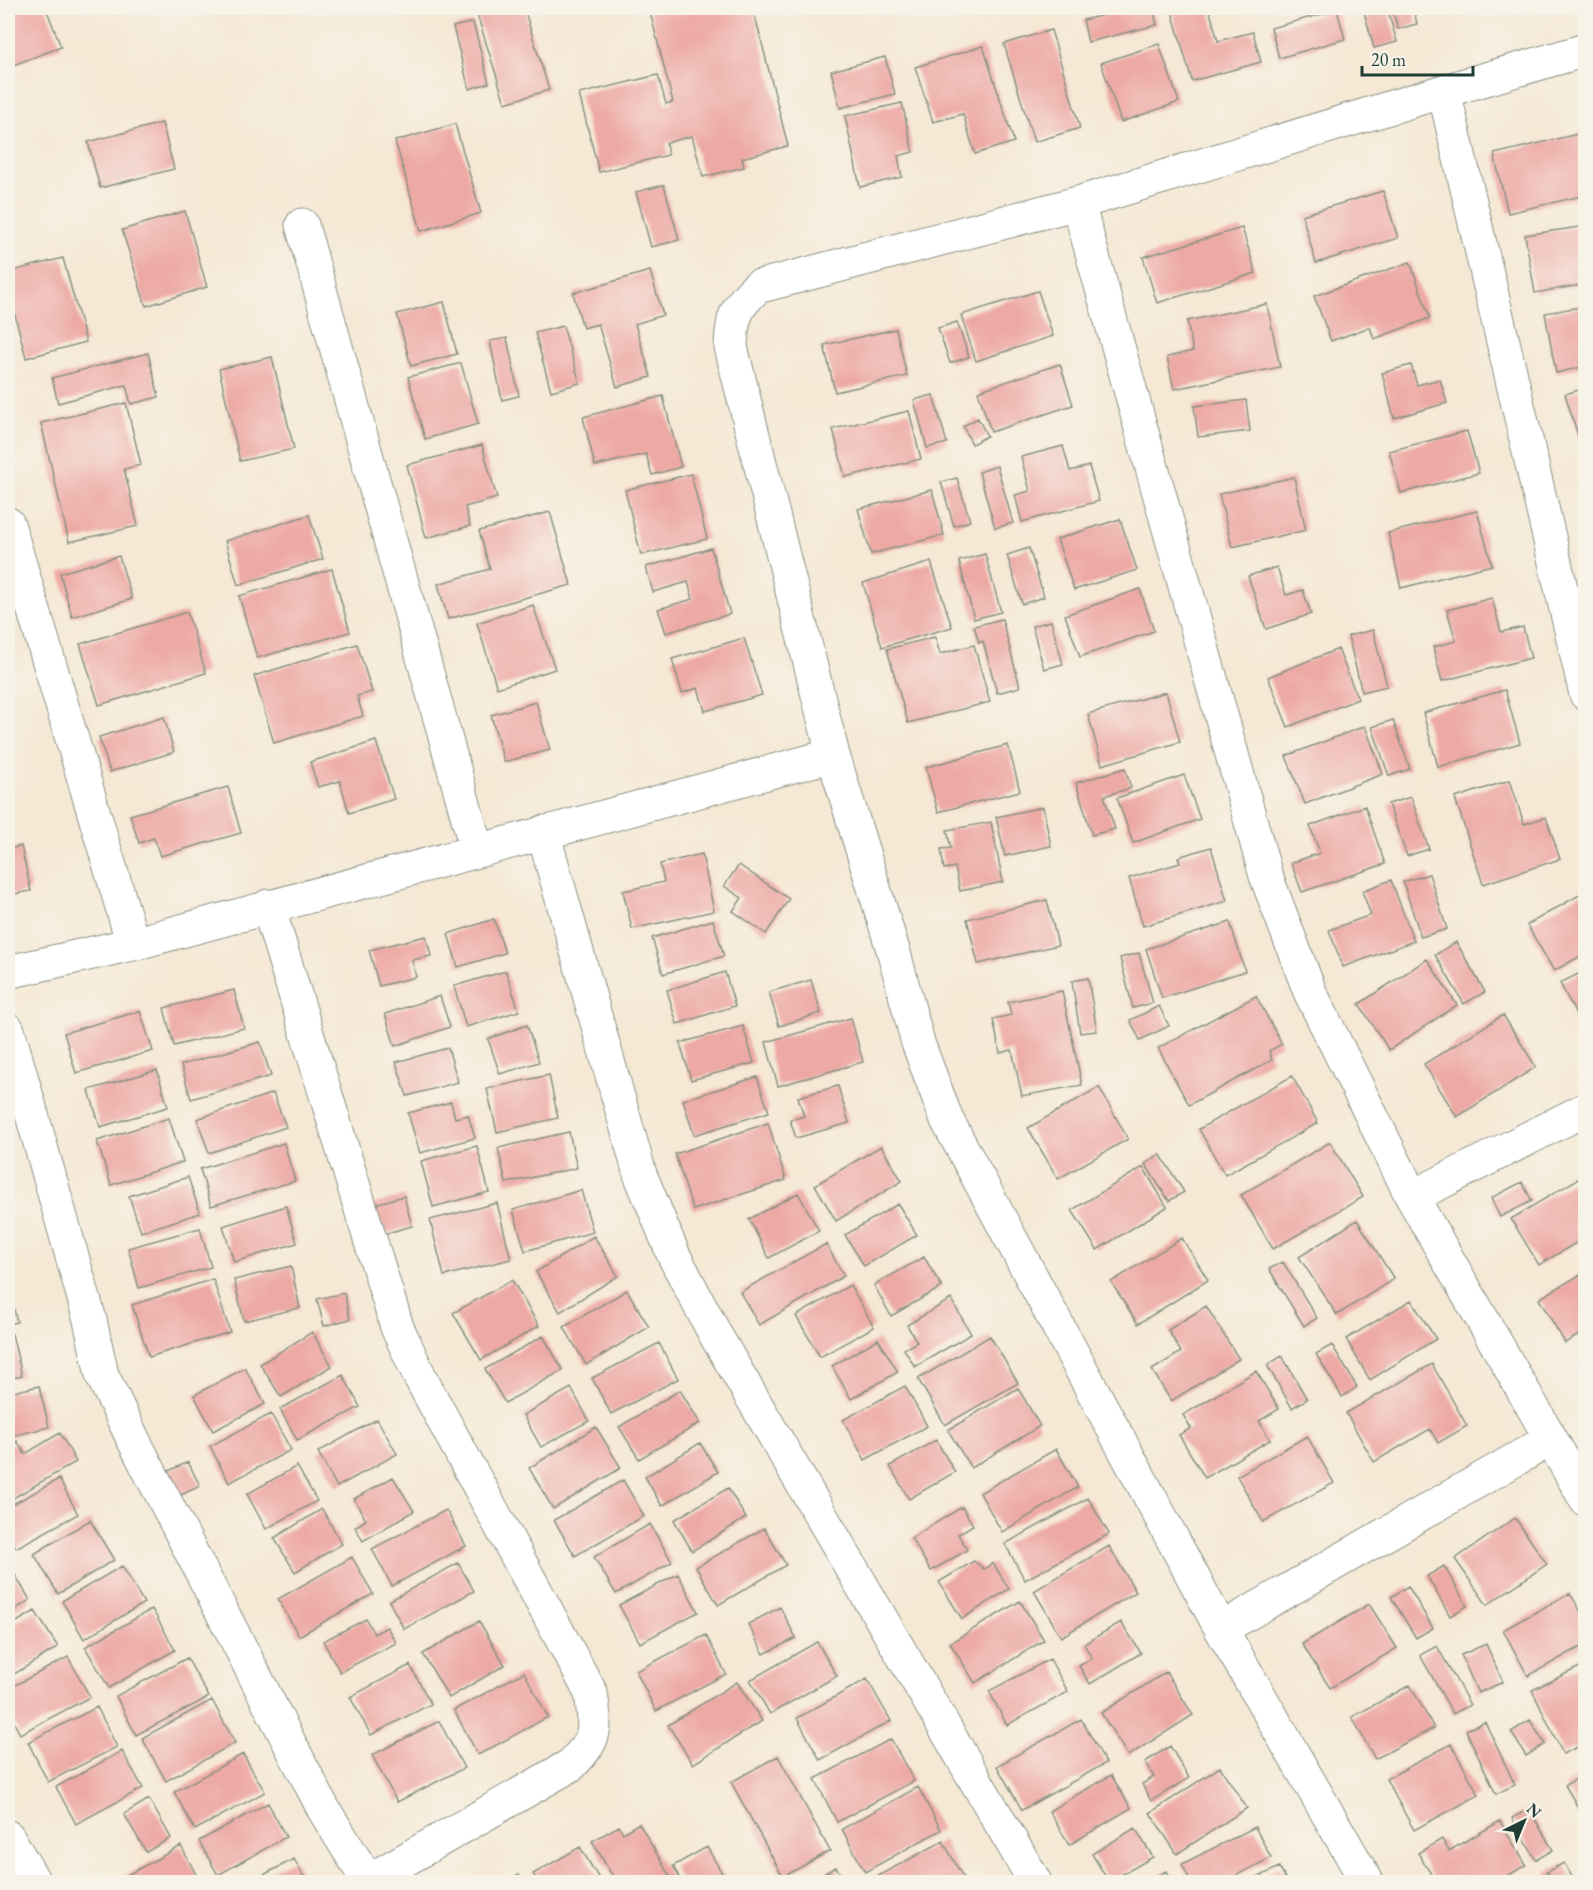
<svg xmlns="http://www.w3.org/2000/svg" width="1593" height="1890" font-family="'EB Garamond',serif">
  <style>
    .building { fill: #eda9a4 }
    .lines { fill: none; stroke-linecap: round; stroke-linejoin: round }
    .street-casing { stroke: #8a9284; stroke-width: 35 }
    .street { stroke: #fff; stroke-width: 33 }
  </style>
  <rect width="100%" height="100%" fill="#f7f3e8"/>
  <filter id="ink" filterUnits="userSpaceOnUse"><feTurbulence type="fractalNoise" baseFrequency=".0167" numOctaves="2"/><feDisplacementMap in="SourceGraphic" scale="12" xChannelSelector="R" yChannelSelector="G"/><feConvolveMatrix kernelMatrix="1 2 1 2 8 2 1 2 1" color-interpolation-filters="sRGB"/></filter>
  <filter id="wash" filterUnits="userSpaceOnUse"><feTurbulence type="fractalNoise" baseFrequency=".008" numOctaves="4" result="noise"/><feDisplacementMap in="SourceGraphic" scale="24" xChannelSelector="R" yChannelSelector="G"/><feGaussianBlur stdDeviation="1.35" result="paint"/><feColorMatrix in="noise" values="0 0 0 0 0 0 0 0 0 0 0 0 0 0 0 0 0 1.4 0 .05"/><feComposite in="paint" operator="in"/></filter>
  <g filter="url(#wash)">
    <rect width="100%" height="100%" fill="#f5e8d4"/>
    <g id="blocks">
      <!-- building -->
      <path class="building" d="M18 8H46L61 47 8 67V11Z
        M475 8H524L549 90 505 103Z
        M649 8H753L788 146 742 158 744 167 703 177 692 136 666 143 668 155 599 172 579 94 658 75 666 104 673 102Z
        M1134 8H1153L1157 25 1088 42 1083 20Z
        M1171 8H1209L1218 41 1253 32 1261 62 1192 81Z
        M1363 8H1387L1397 42 1374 48Z
        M1392 8H1413L1417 24 1398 29Z
        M1489 8H1512L1491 14Z
        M1337 10 1345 39 1279 58 1271 28Z
        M473 22 489 83 469 89 453 27Z
        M1051 30 1080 128 1034 142 1004 44Z
        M1159 44 1179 102 1121 122 1101 63Z
        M983 46 1014 142 975 154 963 114 933 122 915 67Z
        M885 57 895 94 840 108 831 71Z
        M902 103 913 152 898 156 902 177 860 187 845 116Z
        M162 123 174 169 100 188 88 142Z
        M455 124 481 213 421 231 395 141Z
        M1586 132V195L1508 213 1494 154Z
        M664 185 679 240 651 247 636 192Z
        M1383 191 1398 238 1316 263 1302 215Z
        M185 211 207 287 146 306 122 230Z
        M1586 226V284L1535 293 1525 235Z
        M1242 228 1256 273 1157 303 1143 257Z
        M63 258 86 342 26 358 8 288V272Z
        M1410 262 1430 318 1374 339 1370 327 1331 341 1314 296Z
        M650 271 663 315 635 324 651 377 617 387 598 324 583 328 573 293Z
        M1038 291 1053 336 976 361 961 315Z
        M444 302 457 354 411 366 397 314Z
        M1267 304 1280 367 1174 389 1167 357 1193 351 1187 321Z
        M1586 306V366L1556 373 1545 313Z
        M957 322 969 357 950 363 938 328Z
        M563 326 580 383 551 391 535 333Z
        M896 329 907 376 835 392 824 345Z
        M507 338 519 396 502 400 490 341Z
        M148 353 159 397 131 404 126 385 58 403 52 378Z
        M272 357 294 449 240 461 219 369Z
        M461 363 478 424 425 439 408 377Z
        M1060 364 1073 405 991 432 978 391Z
        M1411 365 1417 385 1440 379 1447 403 1394 418 1382 373Z
        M1586 388V447L1582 448 1565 394Z
        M933 395 947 443 927 448 914 400Z
        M663 396 681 467 652 475 646 454 595 466 583 417Z
        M1246 400 1250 431 1198 437 1194 406Z
        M126 403 141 465 124 469 138 526 69 542 41 423Z
        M909 411 921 459 845 477 833 429Z
        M978 418 987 436 972 444 963 426Z
        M1467 431 1479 473 1401 493 1389 451Z
        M482 445 497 498 465 507 470 526 426 538 407 465Z
        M1063 446 1070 471 1089 466 1099 501 1022 522 1015 495 1030 491 1021 457Z
        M997 466 1013 523 995 528 979 472Z
        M691 474 707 539 641 555 625 490Z
        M1294 477 1306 530 1232 547 1219 494Z
        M957 478 970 521 954 526 941 482Z
        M1586 480V494H1585L1581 481Z
        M932 490 944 535 871 554 858 509Z
        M1477 511 1492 565 1401 588 1388 533Z
        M550 512 571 585 448 619 438 584 490 569 479 531Z
        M309 515 323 559 238 585 225 541Z
        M1120 519 1137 570 1074 590 1057 539Z
        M711 548 730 614 666 633 658 609 693 599 688 582 653 592 646 567Z
        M1029 548 1044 597 1022 604 1007 555Z
        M985 554 1001 612 974 619 959 561Z
        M119 556 132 599 72 617 60 573Z
        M931 562 952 627 882 647 863 583Z
        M1277 567 1286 595 1303 590 1311 614 1266 629 1248 576Z
        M332 569 350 632 257 658 239 596Z
        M1140 589 1154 631 1080 657 1065 615Z
        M1492 598 1501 632 1523 627 1531 658 1442 681 1433 647 1456 641 1447 610Z
        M533 605 555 669 497 688 477 623Z
        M187 612 206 673 99 705 80 644Z
        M1002 619 1020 687 997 693 983 641 979 643 974 626Z
        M1051 621 1063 664 1044 669 1032 626Z
        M1373 630 1387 686 1362 692 1348 636Z
        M935 637 940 654 974 645 990 702 908 723 887 649Z
        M744 638 762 695 705 711 698 688 682 693 672 659Z
        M357 644 372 692 357 696 363 716 274 743 254 676Z
        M1338 649 1358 699 1288 727 1268 677Z
        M1505 690 1520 743 1438 767 1423 713Z
        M1166 692 1180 742 1102 765 1088 714Z
        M536 702 550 750 504 762 491 715Z
        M164 717 174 752 110 772 99 737Z
        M1393 720 1410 769 1389 776 1372 727Z
        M1365 726 1383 774 1305 804 1286 756Z
        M376 741 394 799 349 813 340 781 318 787 310 762Z
        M1008 745 1020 791 938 812 926 767Z
        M1125 768 1131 788 1104 796 1115 829 1092 835 1076 783Z
        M1184 775 1200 819 1133 843 1117 798Z
        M1510 780 1524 824 1546 817 1560 859 1483 884 1455 798Z
        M228 787 241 833 160 856 154 838 139 843 130 815Z
        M1411 797 1429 849 1407 856 1388 804Z
        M1365 806 1385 864 1302 892 1291 863 1320 853 1310 826Z
        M1043 807 1051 846 1005 856 996 817Z
        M991 822 1003 882 960 891 955 867 944 869 941 849 951 848 947 830Z
        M21 846 31 891 8 895V849Z
        M1211 847 1227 901 1143 926 1129 878 1180 863 1178 857Z
        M702 854 714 911 632 929 623 891 664 882 660 864Z
        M739 865 789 899 766 934 733 911 742 898 724 886Z
        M1429 874 1447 929 1421 937 1403 882Z
        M1391 880 1414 941 1343 967 1329 930 1371 915 1362 891Z
        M1586 891V953L1554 971 1527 925Z
        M1047 900 1058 945 978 964 967 919Z
        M494 919 505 953 458 967 448 934Z
        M713 920 724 956 663 974 652 938Z
        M1230 922 1245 971 1162 998 1146 949Z
        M426 936 431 956 412 960 416 977 379 986 369 950Z
        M1456 942 1485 992 1464 1004 1435 955Z
        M1139 953 1153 1003 1133 1008 1120 958Z
        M1427 959 1457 1005 1389 1050 1359 1004Z
        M1586 970V1034L1560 983Z
        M506 971 519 1011 466 1027 454 986Z
        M725 972 735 1006 677 1024 667 990Z
        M1088 978 1097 1031 1080 1033 1072 981Z
        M811 980 821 1013 779 1026 769 992Z
        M234 990 244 1028 174 1046 164 1008Z
        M1062 991 1082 1085 1022 1096 1012 1050 1000 1053 993 1019 1011 1015 1008 1002Z
        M440 996 450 1027 395 1046 385 1014Z
        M1256 996 1282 1044 1269 1051 1272 1060 1189 1105 1158 1048Z
        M1159 1006 1169 1026 1140 1040 1130 1020Z
        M140 1011 153 1051 76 1073 64 1033Z
        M1503 1015 1536 1067 1457 1117 1424 1064Z
        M851 1018 863 1062 778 1086 766 1042Z
        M527 1025 539 1062 500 1074 488 1039Z
        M743 1026 754 1063 691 1080 680 1043Z
        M260 1042 271 1076 191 1099 181 1065Z
        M448 1048 458 1082 407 1096 396 1062Z
        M157 1070 168 1107 100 1127 89 1090Z
        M549 1075 558 1118 497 1132 487 1089Z
        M1292 1076 1318 1123 1225 1175 1199 1129Z
        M757 1077 769 1112 694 1135 683 1100Z
        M838 1086 849 1123 796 1138 790 1120 804 1116 798 1097Z
        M1099 1087 1128 1139 1058 1179 1028 1128Z
        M273 1093 286 1127 209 1153 197 1119Z
        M451 1102 455 1118 468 1115 475 1138 420 1153 408 1113Z
        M169 1118 183 1162 111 1185 97 1141Z
        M768 1123 786 1180 693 1210 675 1154Z
        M569 1132 577 1168 506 1183 498 1148Z
        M1330 1142 1363 1197 1273 1249 1241 1195Z
        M284 1143 295 1181 211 1206 200 1169Z
        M477 1146 489 1192 433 1207 421 1161Z
        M881 1146 902 1181 836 1221 815 1185Z
        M1160 1154 1184 1192 1169 1201 1145 1164Z
        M1143 1167 1167 1207 1097 1250 1072 1210Z
        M1586 1174V1237L1539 1265 1511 1219Z
        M188 1177 200 1213 141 1232 129 1196Z
        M1522 1182 1532 1201 1500 1217 1491 1198Z
        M581 1190 593 1232 525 1251 513 1210Z
        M798 1193 819 1231 769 1258 749 1219Z
        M404 1196 412 1226 380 1235 371 1205Z
        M497 1203 511 1259 444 1276 430 1220Z
        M898 1204 917 1235 864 1266 845 1235Z
        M286 1206 297 1243 234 1262 223 1226Z
        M1357 1220 1394 1279 1337 1315 1299 1257Z
        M200 1228 211 1267 139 1288 128 1248Z
        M594 1236 618 1276 560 1312 536 1272Z
        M1182 1238 1208 1280 1138 1324 1111 1282Z
        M826 1244 844 1276 759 1325 740 1292Z
        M924 1257 942 1287 891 1316 874 1285Z
        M1283 1262 1317 1318 1304 1326 1269 1269Z
        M291 1266 300 1308 244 1321 234 1280Z
        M1586 1271V1331L1565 1343 1539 1299Z
        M213 1279 230 1332 149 1357 132 1305Z
        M512 1280 539 1326 481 1360 453 1313Z
        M8 1285 17 1322 8 1324Z
        M850 1285 874 1327 820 1357 796 1316Z
        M627 1290 649 1327 586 1365 564 1327Z
        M344 1293 350 1319 324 1326 317 1299Z
        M951 1299 971 1334 915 1367 904 1349 917 1342 907 1325Z
        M1411 1300 1436 1339 1370 1380 1346 1339Z
        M1206 1306 1239 1359 1171 1401 1152 1370 1181 1352 1168 1330Z
        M312 1332 332 1366 281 1397 260 1364Z
        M12 1334 22 1376 8 1379V1335Z
        M543 1336 563 1370 505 1403 485 1369Z
        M990 1336 1018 1383 945 1425 918 1379Z
        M878 1339 898 1372 851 1399 832 1366Z
        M659 1343 678 1379 611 1414 592 1378Z
        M1332 1345 1357 1387 1342 1397 1316 1354Z
        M1282 1356 1307 1399 1292 1408 1267 1365Z
        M1432 1364 1467 1426 1438 1443 1430 1429 1374 1462 1346 1413Z
        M245 1368 265 1404 213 1431 194 1395Z
        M1586 1368V1380L1580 1371Z
        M1256 1371 1279 1409 1259 1421 1270 1440 1205 1478 1179 1435 1191 1428 1183 1415Z
        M343 1375 360 1407 297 1440 280 1409Z
        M39 1386 49 1427 8 1437V1393Z
        M905 1386 927 1426 865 1460 843 1420Z
        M571 1388 589 1421 541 1447 523 1415Z
        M1018 1388 1040 1426 971 1468 948 1430Z
        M680 1390 700 1423 639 1459 619 1427Z
        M271 1414 291 1450 229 1483 210 1446Z
        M377 1419 397 1454 337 1487 318 1452Z
        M596 1427 621 1468 553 1509 529 1468Z
        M60 1433 76 1462 8 1501V1447L17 1441 25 1454Z
        M1307 1436 1334 1483 1263 1522 1237 1476Z
        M936 1440 955 1472 909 1499 890 1466Z
        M700 1443 718 1472 662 1506 645 1477Z
        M1056 1449 1078 1487 1002 1532 980 1493Z
        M188 1462 200 1486 177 1497 164 1473Z
        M297 1466 317 1501 266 1529 247 1494Z
        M393 1477 414 1511 363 1541 355 1527 366 1520 354 1499Z
        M59 1479 78 1514 16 1548 8 1532V1507Z
        M623 1480 644 1516 575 1556 554 1520Z
        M728 1488 746 1518 692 1551 674 1520Z
        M1088 1498 1109 1534 1025 1580 1005 1544Z
        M962 1507 973 1525 958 1534 967 1550 931 1571 911 1538Z
        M322 1509 342 1544 295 1572 274 1538Z
        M446 1510 466 1546 392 1586 372 1549Z
        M1515 1518 1547 1564 1487 1605 1455 1559Z
        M90 1520 114 1560 58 1594 34 1554Z
        M650 1524 672 1562 616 1594 594 1557Z
        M764 1528 786 1565 718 1605 696 1567Z
        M1109 1546 1136 1592 1061 1637 1034 1591Z
        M352 1557 373 1594 299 1636 278 1599Z
        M974 1561 984 1569 993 1563 1009 1589 962 1619 939 1582Z
        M8 1563 30 1600 8 1614Z
        M458 1563 474 1591 404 1629 389 1601Z
        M122 1566 144 1603 84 1639 62 1601Z
        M1444 1566 1467 1606 1450 1616 1427 1576Z
        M678 1574 698 1612 640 1643 619 1605Z
        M1408 1586 1433 1628 1416 1638 1391 1597Z
        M1570 1593 1586 1621V1644L1528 1676 1503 1630Z
        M1020 1601 1044 1640 975 1683 950 1643Z
        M1369 1604 1397 1648 1330 1688 1302 1644Z
        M780 1607 796 1638 764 1654 748 1624Z
        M152 1609 175 1650 109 1688 85 1647Z
        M35 1611 58 1647 8 1678V1627Z
        M366 1619 374 1634 387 1627 396 1643 340 1672 323 1641Z
        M479 1621 505 1665 449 1698 423 1654Z
        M1121 1622 1141 1653 1090 1684 1079 1666 1092 1658 1084 1644Z
        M706 1635 726 1674 656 1711 636 1671Z
        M817 1642 837 1676 770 1714 750 1680Z
        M1486 1644 1503 1682 1478 1693 1461 1655Z
        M1437 1646 1470 1705 1453 1714 1420 1655Z
        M68 1657 90 1697 20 1734 8 1711V1689Z
        M187 1658 209 1697 136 1735 116 1696Z
        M1050 1659 1068 1692 1007 1725 989 1691Z
        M1586 1664V1743L1563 1754 1532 1690Z
        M410 1665 431 1704 371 1735 350 1697Z
        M524 1672 548 1717 478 1755 454 1710Z
        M1166 1672 1193 1715 1128 1756 1101 1713Z
        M867 1679 891 1721 820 1760 797 1718Z
        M737 1682 762 1721 693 1764 668 1725Z
        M1410 1685 1434 1728 1375 1759 1352 1717Z
        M212 1700 235 1743 166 1781 142 1738Z
        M97 1707 117 1747 48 1782 28 1742Z
        M1081 1719 1106 1763 1022 1810 997 1766Z
        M1530 1720 1545 1744 1526 1756 1511 1732Z
        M439 1721 464 1768 397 1802 372 1755Z
        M1485 1722 1515 1785 1496 1794 1466 1730Z
        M891 1739 914 1781 837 1822 815 1779Z
        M1451 1744 1479 1795 1414 1830 1386 1779Z
        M1170 1746 1189 1778 1151 1801 1142 1784 1154 1777 1145 1762Z
        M122 1751 143 1788 76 1824 56 1787Z
        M243 1754 265 1792 195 1830 174 1792Z
        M778 1756 830 1851 783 1877 731 1782Z
        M1220 1767 1247 1808 1177 1854 1150 1813Z
        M1586 1774V1821L1565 1785Z
        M1111 1775 1131 1808 1069 1845 1049 1811Z
        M918 1787 941 1830 865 1872 842 1829Z
        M149 1799 171 1838 146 1852 124 1814Z
        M268 1803 286 1837 218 1875 199 1841Z
        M1529 1809 1553 1850 1536 1860 1512 1818Z
        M1500 1821 1526 1865 1497 1882H1436L1418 1853 1442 1839 1449 1851Z
        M639 1823 673 1882H616L592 1841 619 1826 623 1833Z
        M1255 1827 1271 1858 1223 1882H1191L1182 1864Z
        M1135 1828 1153 1857 1109 1882 1092 1854Z
        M943 1841 965 1881 961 1882H867Z
        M181 1846 199 1880 194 1882H114Z
        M580 1847 601 1882H538L533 1874Z
        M707 1847 727 1882H682L673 1866Z
        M294 1859 307 1882H250Z
        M1564 1863 1575 1882H1553L1546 1872Z
        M836 1867 845 1882H808Z
        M1279 1867 1287 1882H1249Z
        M1166 1871 1172 1882H1145Z
        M519 1875 523 1882H507Z"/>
    </g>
  </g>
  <g filter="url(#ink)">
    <use href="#blocks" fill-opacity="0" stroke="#8a9284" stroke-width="1.5"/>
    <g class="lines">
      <defs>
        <path id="street" d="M1444 91 1586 694
          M1078 203 1266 876 1310 992 1412 1197 1586 1500
          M302 225 477 851
          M8 524 133 944
          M543 832 640 1174 674 1256 716 1336 1035 1882
          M8 972 133 944 833 755
          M8 1030 90 1320 102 1375 134 1441 324 1810 368 1881 571 1765C598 1737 596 1730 591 1693L420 1377 397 1327 268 906
          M1412 1197 1586 1109
          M1221 1629 1551 1439
          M8 1837 34 1882
          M1367 1882 1221 1629 947 1120 918 1043 894 953 833 755 731 347C732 317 735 308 757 287L1078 203 1444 91 1586 50"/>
      </defs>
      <!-- street casing -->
      <use href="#street" class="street-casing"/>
      <!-- street -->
      <use href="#street" class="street"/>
    </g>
  </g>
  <!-- margin -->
  <rect width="1593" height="1890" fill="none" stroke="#f7f3e8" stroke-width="30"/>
  <!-- north arrow -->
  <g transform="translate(1524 1821) rotate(43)" stroke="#f7f3e8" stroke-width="4.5" paint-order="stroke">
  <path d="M0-4.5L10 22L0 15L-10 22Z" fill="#1f3d34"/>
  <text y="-9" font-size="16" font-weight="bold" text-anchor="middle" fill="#1f3d34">N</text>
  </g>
  <!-- scale -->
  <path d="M1362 66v9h111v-9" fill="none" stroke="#1f3d34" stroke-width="3"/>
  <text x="1371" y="66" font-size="18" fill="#1f3d34" stroke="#f7f3e8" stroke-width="4.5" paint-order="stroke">20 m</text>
</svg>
